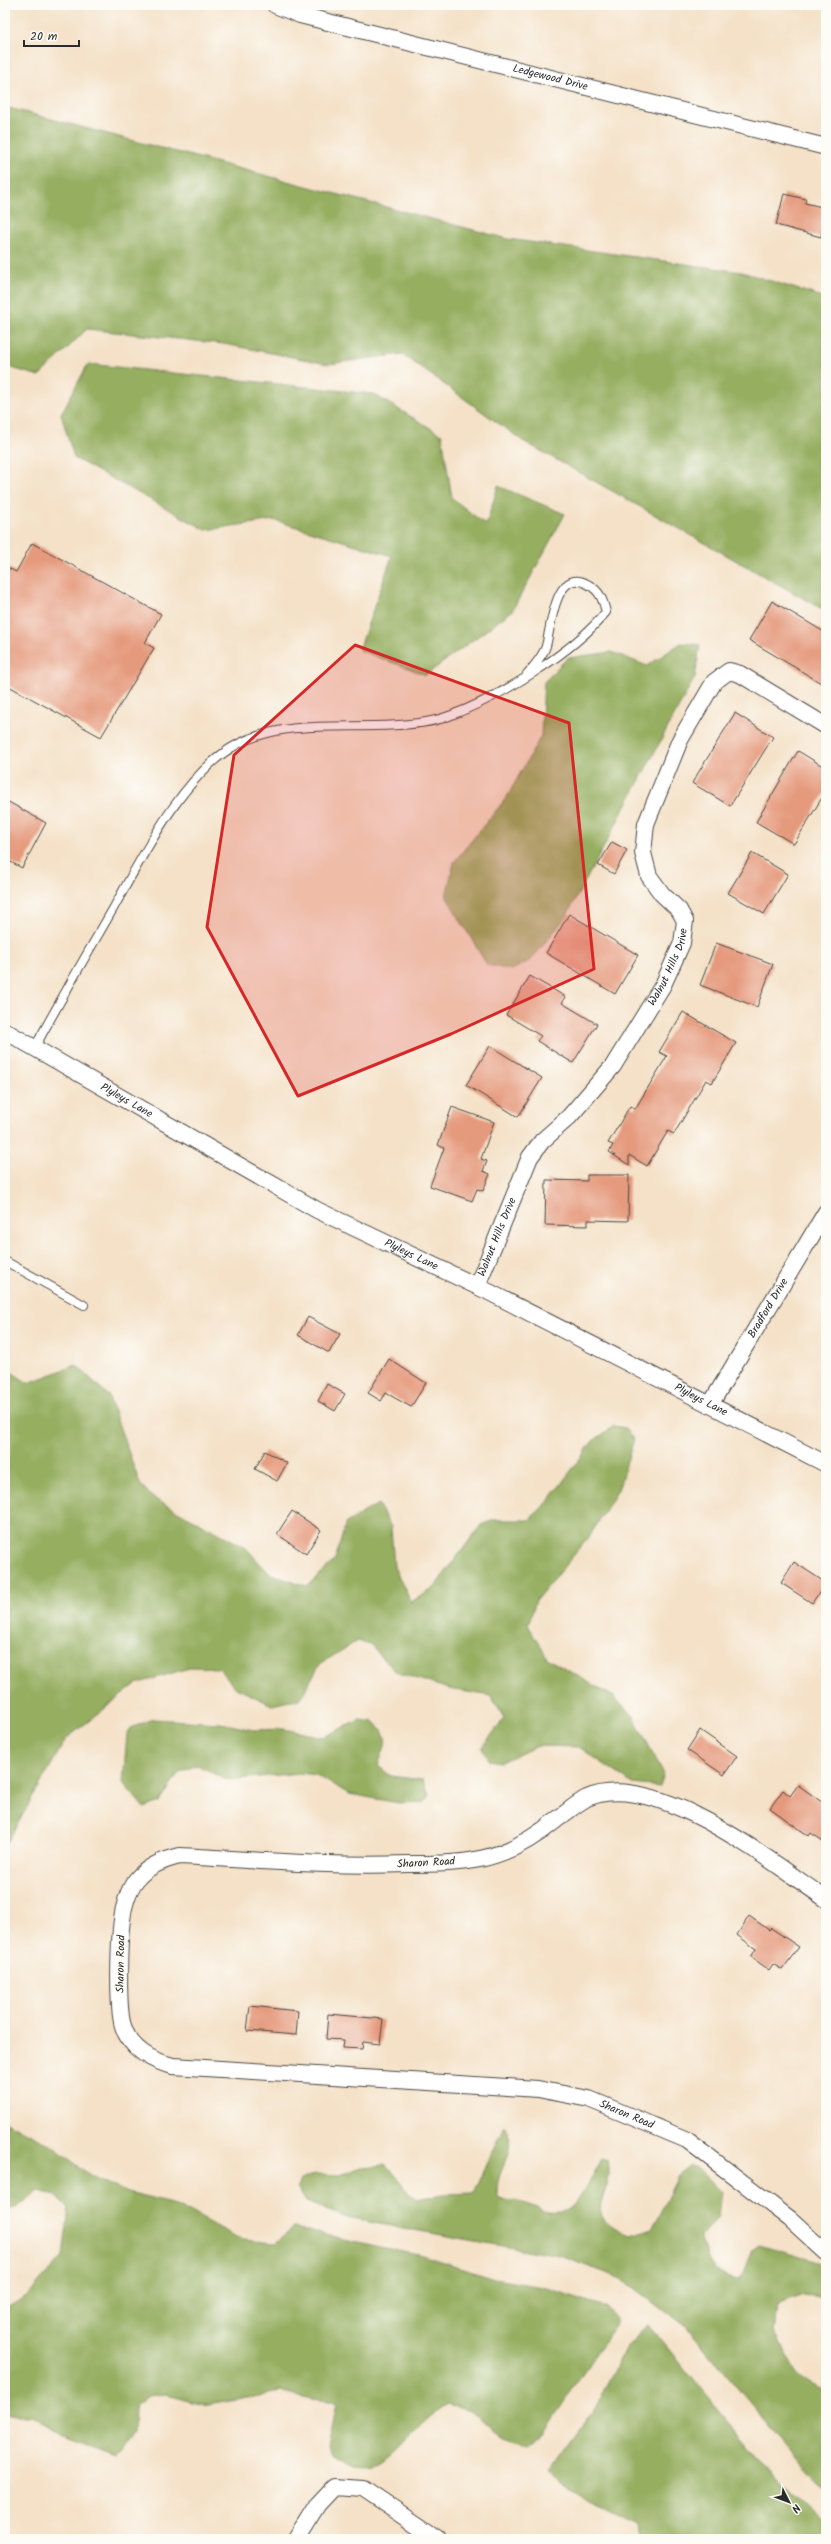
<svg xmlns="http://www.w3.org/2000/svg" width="831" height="2544" font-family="Kalam,sans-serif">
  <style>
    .forest { fill: #95ae60; stroke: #606c46 }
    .building { fill: #e59a7d }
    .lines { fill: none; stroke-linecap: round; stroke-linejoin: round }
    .lane-casing { stroke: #494642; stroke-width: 10 }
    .street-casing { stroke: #494642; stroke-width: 18 }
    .lane { stroke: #fff; stroke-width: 8 }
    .street { stroke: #fff; stroke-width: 16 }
    .marked { fill: #d62828; fill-opacity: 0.2; stroke: #d62828; stroke-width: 3; stroke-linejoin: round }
    .labels { text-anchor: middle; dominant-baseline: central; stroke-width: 4; stroke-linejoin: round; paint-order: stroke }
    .street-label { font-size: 11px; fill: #2b2b2b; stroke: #fdfcf7 }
  </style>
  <rect width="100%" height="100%" fill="#fdfcf7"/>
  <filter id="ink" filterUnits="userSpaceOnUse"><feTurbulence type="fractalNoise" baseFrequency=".025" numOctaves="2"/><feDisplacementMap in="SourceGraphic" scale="8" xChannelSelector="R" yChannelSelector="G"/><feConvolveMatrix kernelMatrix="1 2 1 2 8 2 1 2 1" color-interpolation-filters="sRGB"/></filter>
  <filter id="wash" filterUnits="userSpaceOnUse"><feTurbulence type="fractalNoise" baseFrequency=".012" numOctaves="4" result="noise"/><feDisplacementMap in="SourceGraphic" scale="16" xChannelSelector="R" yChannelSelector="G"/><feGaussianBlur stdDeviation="0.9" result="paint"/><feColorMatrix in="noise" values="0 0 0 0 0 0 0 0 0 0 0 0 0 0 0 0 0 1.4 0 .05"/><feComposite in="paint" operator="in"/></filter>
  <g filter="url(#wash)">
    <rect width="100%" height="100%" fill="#f4e1c7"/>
    <!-- forest -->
    <path class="forest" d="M5 107 508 239 742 272 826 298V611L523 441 402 354 328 364 224 344 87 329 39 376 5 366Z
      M88 364 373 394 442 435 452 498 486 525 498 486 565 514 512 611 426 675 359 650 392 556 274 520 206 530 74 458 61 414Z
      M681 643 700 645 695 677 566 917 531 960 512 970 487 965 446 896 454 862 507 797 541 736 544 682 567 658 612 652 647 666Z
      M76 1365 108 1395 140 1484 153 1498 245 1547 271 1575 307 1586 335 1560 346 1523 378 1504 391 1527 394 1567 411 1602 433 1589 481 1525 494 1520H529L547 1503 593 1441 614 1426 626 1428 634 1439 618 1490 589 1537 536 1600 528 1625 548 1659 614 1697 633 1716 664 1774 660 1787 633 1784 579 1747 538 1746 501 1762 488 1760 482 1748 504 1718 491 1696 449 1689 396 1672 370 1644 357 1641 320 1664 300 1699 272 1705 236 1688 219 1668 192 1667 136 1684 66 1739 5 1846V1368L28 1383Z
      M153 1719 221 1723 253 1730 284 1729 323 1737 360 1720 375 1722C392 1741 385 1744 378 1766L391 1776 423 1780 429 1795 424 1802 399 1803 349 1794 316 1775 299 1773 228 1780 197 1765 179 1773 160 1802 144 1808 123 1783 127 1734 131 1728Z
      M5 2122 51 2145 90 2175 128 2193 179 2206 242 2240 275 2243 294 2228 422 2256 494 2279 543 2287 606 2307 616 2319 614 2327 540 2438 527 2448 503 2441 472 2411 447 2405C398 2433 399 2482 331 2457L328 2449 337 2402 313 2399 281 2392 208 2405 166 2394 149 2396 135 2407 134 2434 115 2455 67 2437 32 2415H5V2309L28 2295 63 2256 69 2208 56 2195 38 2191 16 2208 5 2210Z
      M504 2125C518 2148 506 2155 499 2178 497 2184 497 2191 497 2197 506 2204 516 2200 526 2204 533 2206 542 2211 549 2212 580 2217 587 2177 601 2159L608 2161C616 2199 574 2212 630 2236L652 2229 678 2176 691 2166 698 2168 721 2191 718 2216 700 2237C708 2260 714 2278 740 2280L752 2250 759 2245 818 2262 826 2270V2297L802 2295 777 2305 773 2331 798 2376 819 2389H826V2490L818 2484 686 2327 635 2288 612 2275 559 2256 347 2218 306 2202 297 2187 300 2180 315 2174 339 2175 362 2167 385 2165C399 2178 401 2189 418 2199L443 2194 474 2193Z
      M648 2324 761 2462 826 2523V2539H638L636 2522 557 2486 547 2473 592 2412 626 2348Z"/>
    <g id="blocks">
      <!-- building -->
      <path class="building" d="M784 194 806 199 805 203 826 208 821 237 776 225Z
        M32 543 161 614 145 643 154 648 101 737 5 684V566L16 572Z
        M772 601 826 633V686L749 640Z
        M735 713 773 737 730 806 692 783Z
        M798 751 826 768V791L794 844 756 822Z
        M5 800 46 823 22 868 5 859Z
        M612 842 627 850 614 874 598 865Z
        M752 853 788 874 764 914 728 893Z
        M569 914 638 955 615 994 546 953Z
        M716 943 773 964 757 1007 700 985Z
        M530 976 566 997 562 1003 597 1024 573 1063 537 1041 541 1036 506 1015Z
        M683 1012 736 1043 712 1083 706 1080 674 1134 668 1131 647 1166 629 1155V1165L609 1152 613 1145 608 1143 630 1106 635 1109 667 1056 659 1052Z
        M490 1046 542 1078 518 1117 466 1085Z
        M452 1107 494 1122 481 1159 487 1161 483 1171 490 1174 483 1191 477 1189 472 1201 430 1186 444 1148 438 1145Z
        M587 1175H629L628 1221 588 1220V1226L545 1225 546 1180 587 1181Z
        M308 1317 340 1334 329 1353 298 1335Z
        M389 1359 426 1383 411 1407 386 1393 381 1401 368 1393Z
        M327 1384 345 1394 335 1411 318 1401Z
        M265 1451 287 1463 277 1481 255 1469Z
        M292 1511 321 1530 306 1554 277 1534Z
        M794 1562 826 1583 812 1603 781 1583Z
        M700 1730 737 1756 724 1775 687 1750Z
        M798 1785 826 1805V1843L811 1833 809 1836 770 1808 783 1790 790 1796Z
        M749 1916 769 1930 771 1928 799 1947 782 1970 773 1964 769 1970 751 1957 756 1949 737 1935Z
        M250 2006 298 2011 296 2035 247 2031Z
        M328 2014 383 2019 380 2044 363 2042 362 2049 343 2048 344 2040 326 2039Z"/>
    </g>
  </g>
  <g filter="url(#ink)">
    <use href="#blocks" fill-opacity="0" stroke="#494642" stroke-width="1"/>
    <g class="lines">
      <defs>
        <path id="lane" d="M35 1047C60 1001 86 955 113 909 142 857 184 772 238 744 286 719 347 729 399 725 414 724 434 722 449 716 498 698 573 653 606 612 603 600 600 591 589 585 555 564 551 628 546 646 543 656 534 666 527 674
          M5 1261 84 1305"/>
        <g id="street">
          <path id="s1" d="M275 5 300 15 826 147"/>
          <path id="s2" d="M5 1031 317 1210 489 1292 826 1464"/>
          <path id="s3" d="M477 1286 530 1157 542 1141 569 1117 613 1066 663 985 682 943 685 921 679 910 662 894 649 876 643 853 646 824 680 740 714 682 729 671 740 674 826 726"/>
          <path id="s4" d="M710 1405 826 1212"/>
          <path id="s5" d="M826 1899C771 1862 655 1768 587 1798 577 1803 566 1813 556 1820 533 1839 509 1853 480 1859 456 1864 431 1864 407 1864 331 1867 255 1860 180 1856 163 1860 147 1866 136 1880 128 1890 123 1908 122 1920 119 1941 117 2007 123 2026 130 2049 152 2061 173 2066L538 2089 589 2099 687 2140 790 2219 826 2252"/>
          <path d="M296 2539 318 2504 334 2487 363 2489 437 2539"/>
        </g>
      </defs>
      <!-- lane casing -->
      <use href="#lane" class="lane-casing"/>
      <!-- street casing -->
      <use href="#street" class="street-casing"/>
      <!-- lane -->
      <use href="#lane" class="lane"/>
      <!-- street -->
      <use href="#street" class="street"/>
    </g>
  </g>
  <!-- marked area -->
  <path class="marked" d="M355 645 569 723 594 969 451 1034 298 1096 207 927 234 755Z"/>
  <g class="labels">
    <!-- street labels -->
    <g class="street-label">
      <text stroke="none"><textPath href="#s1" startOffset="285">Ledgewood Drive</textPath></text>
      <text stroke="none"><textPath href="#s3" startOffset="377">Walnut Hills Drive</textPath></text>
      <text stroke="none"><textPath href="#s2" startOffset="140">Plyleys Lane</textPath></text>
      <text stroke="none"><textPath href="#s3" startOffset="53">Walnut Hills Drive</textPath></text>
      <text stroke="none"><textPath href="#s2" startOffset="464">Plyleys Lane</textPath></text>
      <text stroke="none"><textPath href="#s4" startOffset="113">Bradford Drive</textPath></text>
      <text stroke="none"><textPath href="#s2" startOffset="788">Plyleys Lane</textPath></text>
      <text transform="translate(426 1863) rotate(-3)">Sharon Road</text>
      <text transform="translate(121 1964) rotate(-89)">Sharon Road</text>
      <text stroke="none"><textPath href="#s5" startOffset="1419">Sharon Road</textPath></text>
    </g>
  </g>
  <!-- margin -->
  <rect width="831" height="2544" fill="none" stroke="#fdfcf7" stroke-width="20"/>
  <!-- north arrow -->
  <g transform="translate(789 2502) rotate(132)" stroke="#fdfcf7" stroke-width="3" paint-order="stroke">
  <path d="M0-3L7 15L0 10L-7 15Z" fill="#2b2b2b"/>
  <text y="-6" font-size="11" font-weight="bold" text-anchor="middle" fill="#2b2b2b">N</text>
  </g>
  <!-- scale -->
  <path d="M24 40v6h55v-6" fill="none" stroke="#2b2b2b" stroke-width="2"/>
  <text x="30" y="40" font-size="12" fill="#2b2b2b" stroke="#fdfcf7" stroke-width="3" paint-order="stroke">20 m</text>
</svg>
